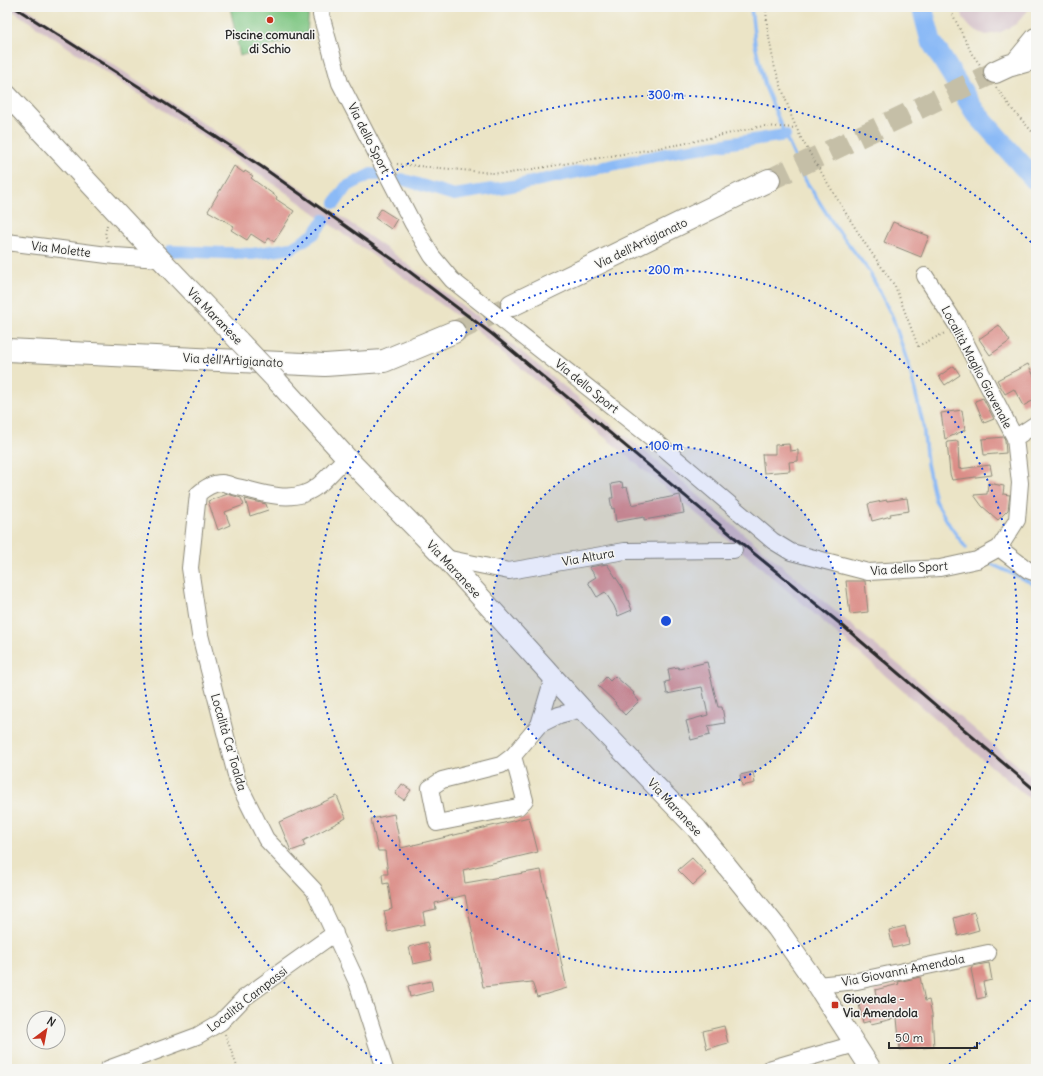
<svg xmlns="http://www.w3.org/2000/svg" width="1043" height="1076" font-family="Delius,sans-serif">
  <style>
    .industrial { fill: #d2bdc6 }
    .green { fill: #7ec682; stroke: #547856 }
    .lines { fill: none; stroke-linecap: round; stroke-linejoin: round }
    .stream { stroke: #8bbaf6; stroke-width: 3.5 }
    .canal { stroke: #8bbaf6; stroke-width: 12 }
    .river { stroke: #8bbaf6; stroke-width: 21 }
    .building { fill: #db8e88 }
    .highway-tunnel { stroke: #c5bfa7; stroke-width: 22; stroke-dasharray: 22 11; stroke-linecap: butt }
    .minor-casing { stroke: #8b8878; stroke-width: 18 }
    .major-casing { stroke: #8b8878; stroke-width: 22 }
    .highway-casing { stroke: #8b8878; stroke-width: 24 }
    .path { stroke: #8b8878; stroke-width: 2; stroke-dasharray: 1 3; stroke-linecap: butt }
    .minor { stroke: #fff; stroke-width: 16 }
    .major { stroke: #fff; stroke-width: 20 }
    .highway { stroke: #fff; stroke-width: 22 }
    .rail { stroke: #2b2b2b; stroke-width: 3 }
    .major-bridge-casing { stroke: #8b8878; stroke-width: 22; stroke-linecap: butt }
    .major-bridge { stroke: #fff; stroke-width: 20 }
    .ring { fill: none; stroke: #1d4ed8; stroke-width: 2; stroke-dasharray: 2 4 }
    .poi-dot { fill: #c8321e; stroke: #f6f6f2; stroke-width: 1.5 }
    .labels { text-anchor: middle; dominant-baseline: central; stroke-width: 3; stroke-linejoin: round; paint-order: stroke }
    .poi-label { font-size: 12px; font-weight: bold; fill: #2b2b2b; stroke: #f6f6f2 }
    .street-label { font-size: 12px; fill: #2b2b2b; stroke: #f6f6f2 }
    .centre { fill: #1d4ed8; stroke: #f6f6f2; stroke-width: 2 }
    .ring-label { font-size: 12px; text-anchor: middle; font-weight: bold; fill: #1d4ed8; stroke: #f6f6f2; stroke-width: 3; stroke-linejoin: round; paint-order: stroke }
  </style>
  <rect width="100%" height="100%" fill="#f6f6f2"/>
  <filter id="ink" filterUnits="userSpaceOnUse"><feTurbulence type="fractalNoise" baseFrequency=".025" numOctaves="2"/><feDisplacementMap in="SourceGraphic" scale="8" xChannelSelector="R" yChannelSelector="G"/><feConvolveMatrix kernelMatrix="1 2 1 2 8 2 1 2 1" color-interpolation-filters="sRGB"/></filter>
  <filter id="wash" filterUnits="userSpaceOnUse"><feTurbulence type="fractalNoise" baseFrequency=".012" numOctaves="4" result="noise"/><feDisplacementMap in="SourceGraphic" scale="16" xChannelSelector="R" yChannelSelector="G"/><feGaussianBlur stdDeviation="0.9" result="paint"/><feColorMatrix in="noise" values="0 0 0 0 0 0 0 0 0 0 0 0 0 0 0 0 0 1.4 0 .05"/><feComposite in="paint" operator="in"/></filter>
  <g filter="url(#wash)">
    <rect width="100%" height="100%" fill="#ebe4c6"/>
    <!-- industrial -->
    <path class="industrial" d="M7 7H25L282 175 390 251 493 329 680 480 1036 781V804L942 725 757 564 467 323 267 179Z
      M960 7H1031L1016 24 1001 32 986 35 972 29 964 20Z"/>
    <!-- green -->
    <path class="green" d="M230 7H309L307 34 240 56Z"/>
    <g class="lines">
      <!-- stream -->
      <path class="stream" d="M751 7 755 44 765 86 785 135 804 178 834 225 869 271 893 318 910 370 923 424 927 464 935 500 950 526 966 548
        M987 562 1036 585"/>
      <!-- canal -->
      <path class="canal" d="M401 179 454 195 512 186 679 151 785 135
        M335 203 346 187 371 174 378 175
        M170 251 252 254 292 248 314 234 324 220"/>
      <!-- river -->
      <path class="river" d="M922 7 931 41 975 112 1036 181"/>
    </g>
    <g id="blocks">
      <!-- building -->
      <path class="building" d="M234 166 244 173 245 171 253 176 251 178 277 197 276 199 294 211 274 242 269 238 265 243 251 234 247 240 231 230 234 226 208 211Z
        M381 209 397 219 391 229 375 218Z
        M893 222 929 236 921 257 884 242Z
        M999 325 1010 341 990 355 979 339Z
        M1028 364 1036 380V399L1023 406 1014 389 1005 394 997 380Z
        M954 366 960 375 945 385 939 376Z
        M983 398 994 419 984 423 975 401Z
        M962 410 965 430 945 439 941 413Z
        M1004 437 1005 440 1006 453 984 455 982 439Z
        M958 441 959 469 990 465 992 475 952 480 950 474 947 442Z
        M789 444 790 451 798 450V461L789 462 790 471 764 473 762 454H775V445Z
        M622 482 623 488 627 487 632 505 680 495 684 513 644 520V517L616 522 614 508 612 509 610 498H613L611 484Z
        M988 483 1004 486 1003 494 1010 495 1008 510 998 520 982 506 974 495 987 494Z
        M228 494 241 498 244 505 225 512 230 525 218 530 208 501Z
        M907 498 909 511 890 514 891 516 872 521 868 504 887 500V501Z
        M245 499 266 504 268 510 250 516Z
        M607 564 624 590 632 610 618 616 614 606 605 592 597 597 588 582 596 577 589 567Z
        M846 581H865L868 612 850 614Z
        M707 662 718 707H722L725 723 708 726 710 735 691 740 686 721 708 715 702 687 667 694 665 682 670 681 668 669 678 667 679 669Z
        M615 676 634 693 633 694 639 701 625 715 615 704 616 703 598 686 606 677 610 681Z
        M753 772 755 783 742 786 740 775Z
        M402 784 411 790 404 800 395 794Z
        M337 796 346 818 303 841 305 846 291 851 279 822Z
        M394 814 401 848 529 817 538 852 463 870 465 883 541 870 567 988 537 997 532 982 483 987 465 895 435 903 436 909 423 912 425 924 388 932 384 911 392 909 388 883 383 884 382 874H388L385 851H378L371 819Z
        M692 858 706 873 693 885 678 870Z
        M974 912 979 930 958 936 954 918Z
        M905 926 909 944 893 948 889 930Z
        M428 942 432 960 413 964 409 947Z
        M989 963 992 980 983 982 986 997 977 999 971 969 972 968V966Z
        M920 977 925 1001 929 1000 932 1014 934 1047 900 1050 897 1018 871 1024 870 1021 863 1023 859 1004 877 1000 875 990 899 984 898 982Z
        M431 981 433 991 410 997 408 986Z
        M724 1026 728 1043 707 1049 703 1031Z"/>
    </g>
  </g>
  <g filter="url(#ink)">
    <use href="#blocks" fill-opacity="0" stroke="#8b8878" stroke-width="1"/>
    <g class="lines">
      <!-- highway-tunnel -->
      <path class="highway-tunnel" d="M769 180 995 72
        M454 332 512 305"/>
      <defs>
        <path id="minor" d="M322 7 321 15 340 83 413 224 432 256 452 280 653 439 773 541 791 552 868 572 940 568 977 560 999 548 1017 520 1020 483 1015 438 956 324 925 276
          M7 242 115 256 160 259
          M1015 438 1036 424
          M347 458C332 469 322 488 303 494 282 501 257 491 237 487 232 486 227 483 222 483 212 483 205 488 198 494L190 568 200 635 238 783 266 839 314 890 357 982 385 1069
          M999 548 1028 570 1036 573
          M445 558 509 571 625 551 734 550
          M539 725 559 715 582 709
          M513 756 501 765 442 780 430 788 437 823 518 807 525 800 513 756 539 725 553 678
          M817 985 857 981 988 953
          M108 1069 197 1036 221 1022 244 998 335 933
          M769 1069 855 1044"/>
        <path id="major" d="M7 95 148 246 239 341
          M277 381 347 458 445 558 582 709 697 829 777 928 817 985 871 1069"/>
        <path id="highway" d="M1018 61 1036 39
          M995 72 1008 66 1036 58
          M512 305 769 180
          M7 350 325 365 384 361 454 332"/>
      </defs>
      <!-- minor casing -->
      <use href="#minor" class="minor-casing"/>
      <!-- major casing -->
      <use href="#major" class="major-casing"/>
      <!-- highway casing -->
      <use href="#highway" class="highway-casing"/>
      <!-- path -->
      <path class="path" d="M766 7 767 26 774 65 792 118 802 140 842 207 866 245 895 286 918 346 945 333
        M949 7 972 54 981 66
        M996 87 1012 109 1036 136
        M397 164 504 174 682 144 763 126 796 128
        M107 225 105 235 108 242
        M225 1034 238 1069"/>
      <!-- minor -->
      <use href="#minor" class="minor"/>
      <!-- major -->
      <use href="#major" class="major"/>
      <!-- highway -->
      <use href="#highway" class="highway"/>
      <!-- rail -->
      <path class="rail" d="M14 7 163 102 262 167 398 263 492 334 734 537 843 626 1036 791"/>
      <defs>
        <path id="major-bridge" d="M239 341 277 381"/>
      </defs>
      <!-- major-bridge casing -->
      <use href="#major-bridge" class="major-bridge-casing"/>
      <!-- major-bridge -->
      <use href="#major-bridge" class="major-bridge"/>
    </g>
  </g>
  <!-- distance rings -->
  <circle cx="666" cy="621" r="175" fill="#1d4ed8" fill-opacity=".12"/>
  <g class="ring">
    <circle cx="666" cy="621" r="175"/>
    <circle cx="666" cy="621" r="351"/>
    <path d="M1035 996A526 526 0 0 1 945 1067M387 1067A526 526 0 1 1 1035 246"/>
  </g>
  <!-- markers -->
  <g class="poi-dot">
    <circle cx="270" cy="20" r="4"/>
    <rect x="831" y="1001" width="8" height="8" rx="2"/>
  </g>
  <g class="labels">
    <!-- poi labels -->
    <g class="poi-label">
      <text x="270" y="34">Piscine comunali<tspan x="270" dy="14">di Schio</tspan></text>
      <text x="843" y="998" text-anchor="start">Giovenale -<tspan x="843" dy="14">Via Amendola</tspan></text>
    </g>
    <!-- street labels -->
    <g class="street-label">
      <text transform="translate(369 138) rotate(63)">Via dello Sport</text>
      <text transform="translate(641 243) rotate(-26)">Via dell'Artigianato</text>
      <text transform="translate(61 249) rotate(7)">Via Molette</text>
      <text transform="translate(215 316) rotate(46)">Via Maranese</text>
      <text transform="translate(233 360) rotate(3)">Via dell'Artigianato</text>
      <text transform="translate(977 367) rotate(62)">Località Maglio Giavenale</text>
      <text transform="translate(587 386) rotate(39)">Via dello Sport</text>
      <text transform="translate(588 557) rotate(-10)">Via Altura</text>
      <text transform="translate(909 568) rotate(-4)">Via dello Sport</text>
      <text transform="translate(454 569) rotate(47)">Via Maranese</text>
      <text transform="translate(229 742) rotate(74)">Località Ca' Toalda</text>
      <text transform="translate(675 807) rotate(47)">Via Maranese</text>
      <text transform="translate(903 970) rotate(-11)">Via Giovanni Amendola</text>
      <text transform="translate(247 999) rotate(-38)">Località Campassi</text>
    </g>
  </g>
  <circle cx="666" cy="621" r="6" class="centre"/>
  <g class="ring-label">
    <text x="666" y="99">300 m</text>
    <text x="666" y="274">200 m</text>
    <text x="666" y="450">100 m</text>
  </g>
  <!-- margin -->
  <rect width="1043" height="1076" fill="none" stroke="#f6f6f2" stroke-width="24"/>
  <!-- north arrow -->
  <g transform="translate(46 1030) rotate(32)"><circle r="19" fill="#f6f6f2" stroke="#a5a5a2"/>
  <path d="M0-3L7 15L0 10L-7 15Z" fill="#c8321e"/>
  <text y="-6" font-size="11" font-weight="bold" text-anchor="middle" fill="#2b2b2b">N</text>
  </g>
  <!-- scale -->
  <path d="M889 1042v6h88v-6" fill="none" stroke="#2b2b2b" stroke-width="2"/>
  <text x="895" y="1042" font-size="12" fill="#2b2b2b" stroke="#f6f6f2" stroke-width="3" paint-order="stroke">50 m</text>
</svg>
